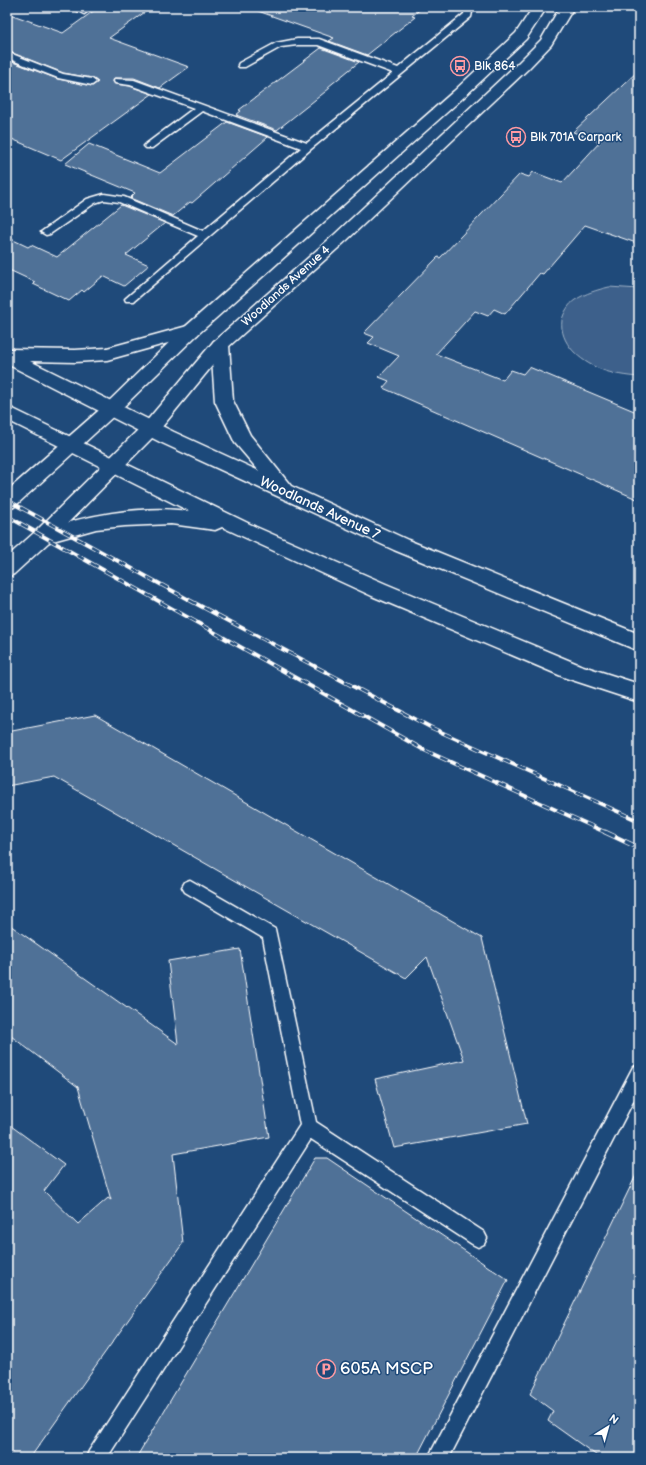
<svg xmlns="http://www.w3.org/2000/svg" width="646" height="1465" font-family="'Balsamiq Sans',sans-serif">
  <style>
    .green { fill: #3c618b; stroke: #9eb0c5 }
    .building { fill: #507197; stroke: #fff }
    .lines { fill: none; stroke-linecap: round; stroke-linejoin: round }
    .lane-casing { stroke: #fff; stroke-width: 3 }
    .secondary-casing { stroke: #fff; stroke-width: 3 }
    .primary-casing { stroke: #fff; stroke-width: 3 }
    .lane { fill: #1f4a7a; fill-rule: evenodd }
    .secondary { fill: #1f4a7a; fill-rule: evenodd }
    .primary { fill: #1f4a7a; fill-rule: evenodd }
    .rail-far1-casing { stroke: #fff; stroke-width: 4 }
    .rail-casing { stroke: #fff; stroke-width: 5 }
    .rail-far1 { stroke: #1f4a7a; stroke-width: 2.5; stroke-dasharray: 8; stroke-linecap: butt }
    .rail { stroke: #1f4a7a; stroke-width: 3.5; stroke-dasharray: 11; stroke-linecap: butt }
    .labels { text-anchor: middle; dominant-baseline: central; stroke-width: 3; stroke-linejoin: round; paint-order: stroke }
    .far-poi-label { font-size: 12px; fill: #fff; stroke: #1f4a7a; text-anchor: start }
    .far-street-label { font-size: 12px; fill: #fff; stroke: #1f4a7a }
    .street-label { font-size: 14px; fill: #fff; stroke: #1f4a7a }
    .near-poi-label { font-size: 17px; fill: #fff; stroke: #1f4a7a; text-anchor: start }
  </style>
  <rect width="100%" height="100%" fill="#1f4a7a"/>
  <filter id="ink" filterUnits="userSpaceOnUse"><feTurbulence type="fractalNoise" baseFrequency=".025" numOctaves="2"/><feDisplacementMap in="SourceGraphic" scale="8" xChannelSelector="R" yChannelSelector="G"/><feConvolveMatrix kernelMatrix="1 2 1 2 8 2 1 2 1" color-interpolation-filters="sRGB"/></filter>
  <g filter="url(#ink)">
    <!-- green -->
    <path class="green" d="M609 287 639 289V377C626 376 612 374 600 369 580 361 559 343 562 320 564 312 569 304 575 300 586 293 597 290 609 287Z"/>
    <!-- building -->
    <path class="building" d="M99 7H152L109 38 189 67 160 88 134 78H114L113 82 115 84 130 86 152 94 61 160 7 137V60L58 79 92 86 98 82 92 78 63 73 7 51V13L63 33Z
      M258 7H423L412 16 415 17 367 55 329 41 334 38 258 11Z
      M321 48 359 62 328 87 330 88 277 130 236 115 241 111 239 110Z
      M639 70V244L585 225 543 274 540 273 505 314 494 309 488 316 475 311 436 354 503 380 511 370 523 374 529 367 639 413V500L383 388 389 381 379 377 399 356 368 343 374 337 364 333 438 257 440 258 520 174 529 177 533 172 562 183 600 142 573 132Z
      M227 122 268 137 192 203 190 202 173 216 130 198 135 193 65 164 89 144 160 173Z
      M121 205 165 223 126 255 149 265 124 286 103 276 84 292 82 290 69 301 33 284 35 282 7 269V237L28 247 31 245 57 257Z
      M95 715 482 938 527 1124 394 1148 375 1079 464 1060 427 957 406 978 54 777 7 786V732Z
      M7 923 178 1044 168 961 240 949 269 1137 173 1154 183 1243 30 1458H7V1123L64 1165 44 1191 78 1224 108 1198 111 1200 78 1087 7 1033Z
      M315 1158H327L508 1280 416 1458H136Z
      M639 1169V1458H600L548 1421 553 1411 530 1394Z"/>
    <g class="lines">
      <defs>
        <path id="lane" d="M69 7H81L88 11 84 14Z
          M465 7H473L471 17 311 149 134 301H126L125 299 198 236 119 202 104 200 95 203 50 234 46 235 41 232 87 199 104 194 124 197 203 231 301 148 202 111 152 148H146L144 146 146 144 194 108 130 85 115 83 114 81 115 79 134 80 307 143 393 73 318 45H297L281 47 245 67H239L238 65 239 63 276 43 297 39H319L398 68 464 14Z
          M7 52 63 74 92 79 96 82 92 85 58 78 7 58Z
          M190 880 275 929 316 1122 484 1232 487 1238 484 1244 478 1247 472 1244 311 1139 107 1458H86L89 1451 300 1125 263 938 185 892 182 887 185 882Z
          M639 1065V1090L449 1458H428L633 1067Z"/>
        <path id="secondary" d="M533 7H547L526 39 464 97 197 335 117 413 14 507 7 509V491L105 405 185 327 454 91 516 33Z
          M560 7H574L551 45 528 69 347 240 226 349 157 433 49 542 14 574 7 577V557L35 532 145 423 214 341 335 234 518 63 541 40Z"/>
        <path id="primary" d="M191 325 197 327 200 331 197 335 107 360 75 362 30 361 174 432 259 471 235 443 215 401 211 345 214 341 220 339 226 341 229 345 233 401 250 435 291 486 408 540 639 634V651L394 550 160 442 7 364 8 349 75 350 107 348Z
          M7 406 256 527 386 584 580 665 639 684V702L566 678 372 596 222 527 215 530 171 524 125 526 96 529 42 544 35 542 32 537 35 532C85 516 136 505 189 511L7 420Z"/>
      </defs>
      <!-- lane casing -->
      <use href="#lane" class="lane-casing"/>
      <!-- secondary casing -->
      <use href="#secondary" class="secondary-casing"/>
      <!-- primary casing -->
      <use href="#primary" class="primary-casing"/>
      <!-- lane -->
      <use href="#lane" class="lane"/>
      <!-- secondary -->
      <use href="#secondary" class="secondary"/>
      <!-- primary -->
      <use href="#primary" class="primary"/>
      <defs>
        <path id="rail-far1" d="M7 500 191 601 432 728 639 821
          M7 516 424 750 607 833"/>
        <path id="rail" d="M605 832 639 848"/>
      </defs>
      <!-- rail-far1 casing -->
      <use href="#rail-far1" class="rail-far1-casing"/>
      <!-- rail casing -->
      <use href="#rail" class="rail-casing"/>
      <!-- rail-far1 -->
      <use href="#rail-far1" class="rail-far1"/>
      <!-- rail -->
      <use href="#rail" class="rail"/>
    </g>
  </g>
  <!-- icons -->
  <defs>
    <symbol id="bus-ring" viewBox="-11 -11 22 22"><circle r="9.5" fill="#1f4a7a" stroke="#ff9aa2" stroke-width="1.5"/><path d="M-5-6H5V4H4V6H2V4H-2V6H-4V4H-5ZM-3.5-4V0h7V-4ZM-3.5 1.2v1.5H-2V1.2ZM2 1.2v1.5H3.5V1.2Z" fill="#ff9aa2"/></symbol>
    <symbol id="parking-ring" viewBox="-11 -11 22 22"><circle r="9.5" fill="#1f4a7a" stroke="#ff9aa2" stroke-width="1.5"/><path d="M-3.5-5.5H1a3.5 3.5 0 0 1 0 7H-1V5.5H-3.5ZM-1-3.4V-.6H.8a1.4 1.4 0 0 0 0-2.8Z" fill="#ff9aa2"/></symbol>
  </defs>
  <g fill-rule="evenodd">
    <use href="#bus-ring" x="449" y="55" width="22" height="22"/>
    <use href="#bus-ring" x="505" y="126" width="22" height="22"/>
    <use href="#parking-ring" x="315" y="1358" width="22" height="22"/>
  </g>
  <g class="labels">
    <!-- far-poi labels -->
    <g class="far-poi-label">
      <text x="474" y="66">Blk 864</text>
      <text x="530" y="137">Blk 701A Carpark</text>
    </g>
    <!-- far-street labels -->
    <g class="far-street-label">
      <text transform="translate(286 286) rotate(-42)">Woodlands Avenue 4</text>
    </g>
    <!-- street labels -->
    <g class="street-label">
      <text transform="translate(320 508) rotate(25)">Woodlands Avenue 7</text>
    </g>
    <!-- near-poi labels -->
    <g class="near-poi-label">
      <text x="340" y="1369">605A MSCP</text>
    </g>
  </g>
  <!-- margin -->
  <rect width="646" height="1465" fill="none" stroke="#1f4a7a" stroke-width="24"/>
  <rect x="12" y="12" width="622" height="1441" fill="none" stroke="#fff" stroke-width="1.5" filter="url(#ink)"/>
  <!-- north arrow -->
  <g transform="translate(608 1427) rotate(37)" stroke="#1f4a7a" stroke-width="3" paint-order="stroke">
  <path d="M0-3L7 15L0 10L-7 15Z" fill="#ffffff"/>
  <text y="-6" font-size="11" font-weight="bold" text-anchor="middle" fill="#ffffff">N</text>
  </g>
</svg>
